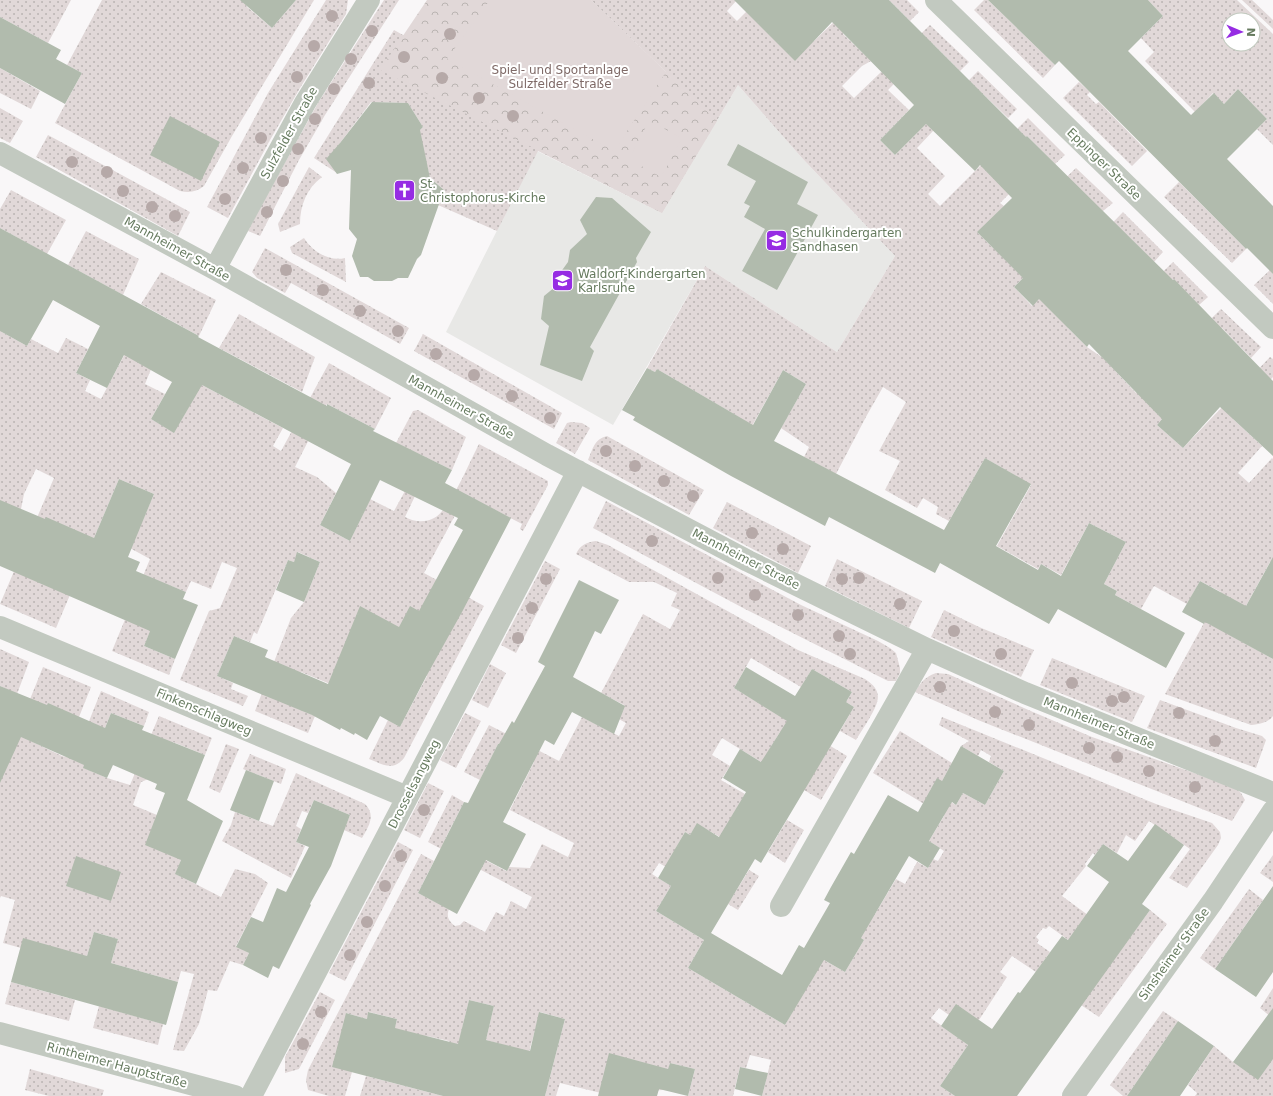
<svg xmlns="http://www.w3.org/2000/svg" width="1273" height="1096" font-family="'DejaVu Sans',sans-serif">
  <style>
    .built { fill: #e8e8e6 }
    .grass { fill: url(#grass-dots); fill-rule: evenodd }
    .forest { fill: url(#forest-crowns) }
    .pitch { fill: #e1d8d8 }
    .building { fill: #b1bbad }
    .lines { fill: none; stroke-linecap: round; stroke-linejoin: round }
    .minor { stroke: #c2c9c0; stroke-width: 22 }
    .tree { fill: #b6a9a8 }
    .labels { text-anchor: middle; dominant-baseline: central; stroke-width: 4; stroke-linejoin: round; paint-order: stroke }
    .park-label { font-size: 12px; fill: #7f6a67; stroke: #fff }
    .street-label { font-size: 12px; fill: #667b5f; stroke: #fff }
    .poi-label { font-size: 12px; fill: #667b5f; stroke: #fff; text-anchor: start }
  </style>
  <defs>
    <pattern id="grass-dots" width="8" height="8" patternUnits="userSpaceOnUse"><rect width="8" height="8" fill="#e1d8d8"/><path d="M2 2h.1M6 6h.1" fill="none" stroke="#bab4b2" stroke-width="1.8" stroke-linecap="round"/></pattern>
    <pattern id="forest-crowns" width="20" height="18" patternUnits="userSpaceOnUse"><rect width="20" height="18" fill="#e1d8d8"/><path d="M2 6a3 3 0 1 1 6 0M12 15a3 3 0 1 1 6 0" fill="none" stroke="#bab4b2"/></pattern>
  </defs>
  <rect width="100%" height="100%" fill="#f9f7f8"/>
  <!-- built -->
  <path class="built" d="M738 85 802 158 895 256 837 352 705 266 613 425 446 332 537 151 662 213Z"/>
  <!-- grass -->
  <path class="grass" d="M0 0H71L48 43 0 17Z
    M102 0H251L246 6 272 28 296 0H314L232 136 204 186C196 192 190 193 180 191L55 123 82 73 67 65Z
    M326 0H348L346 14 300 88 270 140 228 218 207 207 268 93Z
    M384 0H399L325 115 299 160 260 236 248 231 256 215 318 103Z
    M591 0H737L727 11 737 21 758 0 814 41 857 0 843 34 871 61 862 66 842 86 854 98 930 25 969 62 960 71 933 44 888 90 909 110 880 140 895 155 978 71 1017 109 1008 118 983 94 933 131 917 148 945 176 928 194 940 206 1028 118 1065 155 1055 164 1027 136 1009 194 1000 203 1004 206 978 233 993 248 1076 168 1113 203 1040 261 1014 287 1032 306 1123 212 1163 252 1154 262 1127 235 1090 271 1068 328 1087 347 1103 358 1136 393 1221 309 1261 347 1251 358 1222 328 1179 370 1171 408 1157 425 1183 448 1270 357 1273 359V377L1233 419 1262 446 1238 473 1249 483 1272 458 1273 459V563L1270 562 1230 635 1273 659V716C1268 723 1259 724 1251 725L1165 694 1221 592 1200 581 1187 604 1154 586 1141 609 1115 595 1117 591 1104 584 1126 542 1089 523 1061 575 1041 564 1038 569 997 546 1031 485 985 458 949 521 936 514 938 507 923 498 917 508 885 490 900 461 879 451 906 402 883 387 867 415 836 474 804 457 809 447 781 428 806 384 783 370 752 426 737 416 657 369 655 372 647 368 705 266 837 352 895 256 802 158 738 85 662 213 538 151 497 231 438 205 444 190 430 178 419 131 423 127 408 103 371 102 340 143 337 173 314 158 394 30 403 35 666 72Z
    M889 0H907L919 12 910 21Z
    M984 0H988L1055 65 1043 78 974 10Z
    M1148 0H1237L1273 34V145L1257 129 1267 119 1238 89 1224 104 1213 93 1195 112 1145 61 1154 52 1141 38 1163 16ZM1229 20H1253V44H1229Z
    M1242 0H1252L1273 20V29Z
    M0 68 40 91 31 109 0 93Z
    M1079 82 1090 92 1087 95 1096 104 1099 102 1147 151 1132 166 1063 98Z
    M0 108 23 121 10 143 0 138Z
    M48 135 190 212 178 236 36 157Z
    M309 167 322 177C307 188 300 205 300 224L280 232 278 224Z
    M1179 182 1246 249 1232 263 1164 197Z
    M11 190 66 220 47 254 0 228V209Z
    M86 231 139 259 123 295 68 265Z
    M304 238C312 251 329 262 345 258L346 282 292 253 290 247Z
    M265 248 409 328 400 344 291 283 285 293 257 278 252 272Z
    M1173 262 1208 297 1199 305 1173 279 1138 315 1107 326Z
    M1270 270 1273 274V304L1254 285Z
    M161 272 216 300 199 336 141 304Z
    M0 303 2 332 27 346 31 339 58 353 66 338 88 349 76 373 90 380 85 391 101 399 127 350 154 362 145 384 165 394 151 419 174 432 189 407 200 384 283 428 273 446 281 451 329 363 391 398 375 429 327 404 295 467 317 477 336 493 320 525 350 541 370 499 394 511 405 491 415 496 405 517C414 522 425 523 434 518 450 510 470 461 479 444L548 481V485L523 531 520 529 522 524 466 495 424 573 484 606 404 758C393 772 382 764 369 759L388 720 400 727 427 676 390 656 335 686 301 672 287 704 315 716 308 733 255 711 291 618 304 602 320 562 298 552 294 562 288 560 257 634 254 632 250 642 234 636 217 676 233 683 231 689 248 696 243 706 180 680 209 611 220 608 237 568 222 562 211 589 191 581 186 592 169 585 144 646 175 659 169 675 112 651 150 559 128 547 143 520 154 494 119 479 56 628 0 604 54 478 36 469 24 494 21 509 0 507Z
    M239 314 315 357 302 392 219 348Z
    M423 334 562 413 554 429 414 351Z
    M418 410 466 437 452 470 396 443 413 411Z
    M571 422 582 423 590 428 575 454 556 443 567 423Z
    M607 436 704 490 689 515 588 460C593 449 594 439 607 436Z
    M606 501 801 605 878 641 890 648 896 653 900 668V673L896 681H888L745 609 593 528Z
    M727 502 811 546 798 573 713 528Z
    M596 541 608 545 798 650 865 679C884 691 879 702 869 719 865 726 860 733 856 740L840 731 854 707 846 702 852 692 812 669 801 687 751 658 734 688 847 756 821 800 804 790 784 735 780 732 769 750 766 765 722 738 712 755 730 766 721 780 745 794 720 837 697 824 690 835 685 832 676 848 688 855 678 874 659 863 652 874 671 886 656 911 704 940 688 968 785 1025 822 959 845 972 864 940 847 929 853 901 875 914 896 879 905 884 917 862 928 868 933 859 938 861 944 851 929 841 944 816 873 773 900 731 952 763 942 781 930 790 956 805 963 793 985 805 1004 771 989 762 991 756 981 750 978 756 961 746 969 741 939 725 942 717 1156 804 1212 823 1220 832 1221 838 1218 845 1187 888 1169 878 1190 849 1149 821 1135 841 1126 835 1117 853 1103 844 1095 855 1093 853 1085 864 1086 866 1062 896 1126 943 1150 910 1167 924 1099 1017 1081 1005 1107 968 1049 926 1046 929 1043 928 1036 937 1039 940 1037 943 1050 952 1036 972 1012 956 1000 972 1007 977 979 1020 949 1015 939 1008 931 1018 968 1045 940 1086 955 1096H762L771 1060 750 1055 746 1068 740 1067 733 1096H688L695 1069 670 1063 663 1090 605 1094 560 1083 556 1096H545L565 1019 540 1012 529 1052 486 1040 494 1006 469 1000 461 1033V1057L449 1041 427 1036 424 1048 392 1039 397 1019 369 1012 367 1019 346 1013 352 1072 345 1096H329L308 1090 306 1080 308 1070 421 854 434 861 418 893 449 909C446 917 449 921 455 926L460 925 464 921 485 932 496 912 504 916 511 901 526 909 532 897 428 842 452 795 464 802 445 839 506 871 509 867 530 868 542 844 568 857 574 843 510 810 534 762 498 744 480 780 464 772 489 725 559 761 582 717 619 736 626 723 617 718 624 705 601 693 643 614 670 629 680 610 671 606 677 593 654 582H629L576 554C580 545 587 542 596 541Z
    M837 559 922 601 909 628 825 586Z
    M545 561 560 569 516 653 501 645Z
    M944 610 979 627 1034 650 1021 677 931 637Z
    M0 649 29 662 17 694 0 686Z
    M1052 658 1145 696 1132 722 1040 685Z
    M490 664 506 673 488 708 472 700Z
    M43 667 91 687 79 717 31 741 62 756 74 759 101 691 149 712 144 726 111 713 96 750 84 768 107 778 130 785 159 716 212 738 205 755 173 742 158 780 151 778 141 782 133 805 157 815 181 860 176 874 221 897 235 869 255 874 268 883 236 946 249 953 243 965 230 961 217 991 208 990 199 1024 184 1051 173 1050 194 974 181 971 178 982 111 963 118 939 94 932 87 956 21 948 3 943 15 900 1 896 0 898V751L16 734Z
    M936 673 948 674 1033 712 1092 737 1234 787 1241 793 1245 800 1232 821 978 720 915 692C921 682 925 677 936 673Z
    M1160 700 1236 728 1262 736 1266 740 1256 768 1147 728Z
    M465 713 481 721 456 768 440 760Z
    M226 744 239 749 220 793 209 788Z
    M250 754 286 769 281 784 243 769Z
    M296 773 365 804C376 815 369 826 362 838L344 830 350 815 314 800 308 813 302 811 296 826 301 829 296 842 305 846 291 878 222 841 231 825 235 812 273 826Z
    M428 783 444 791 420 838 404 830Z
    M787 820 804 830 785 863 768 852Z
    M398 842 413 850 345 981 329 973Z
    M1273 855V882L1260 873Z
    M749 870 759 876 738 910 728 904Z
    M1249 889 1263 900 1215 969 1200 958Z
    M11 982 75 1000 69 1021 5 1004Z
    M1273 988V1033L1271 1017 1260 1008Z
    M320 992 335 1000 299 1069 285 1073V1057Z
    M99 1006 163 1024 158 1045 93 1028Z
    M1163 1011 1178 1021 1127 1096H1123L1110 1085Z
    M1214 1046 1233 1062 1273 1059V1096H1195L1197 1093 1188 1085Z
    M30 1069 104 1090 102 1096H49L25 1090Z
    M366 1076 443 1096H360Z"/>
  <!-- forest -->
  <path class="forest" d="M427 0H591L717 121 662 213 380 70Z"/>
  <!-- pitch -->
  <path class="pitch" d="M490 0H591L666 72 614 151 447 59Z
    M649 121 682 138 661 177 629 159Z"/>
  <!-- building -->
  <path class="building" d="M240 0H296L272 28Z
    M734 0H889L1026 137 1027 136 1173 280 1174 279 1273 381V456L1220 407 1183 448 1157 425 1162 419 1089 344 1087 347 1039 299 1033 306 1014 287 1023 278 977 232 1012 198 980 165 975 171 926 124 895 155 880 140 914 105 832 22 795 61Z
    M988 0H1148L1163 16 1128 51 1191 115 1214 93 1224 104 1238 89 1267 119 1227 159 1273 206V274L1247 248 1246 249 1059 61 1055 65Z
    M0 17 61 50 56 59 82 73 65 104 0 68Z
    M372 102 408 103 423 127 420 130 430 178 444 190 421 255 417 259 408 278H398L392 281H374L368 277H360L352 256 357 239 349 229 351 170 337 174 326 159 340 143Z
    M170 116 220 142 201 181 150 155Z
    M738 144 808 182 797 204 818 215 777 290 742 271 765 229 744 217 750 206 744 203 756 181 727 165Z
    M596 197 612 198 651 232 636 258 637 262 590 347 594 351 582 381 540 365 549 326 541 319 544 296 555 287V280L568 262 570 250 587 234 580 220Z
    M0 228 199 336 198 337 327 406V404L375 429 373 431 452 470 445 483 511 518 462 612 427 675 400 727 380 716 367 740 355 733 354 735 341 728 340 730 312 715 217 676 234 636 268 650 265 657 328 684 360 606 399 627 410 606 419 611 463 530 454 525 458 518 380 480 350 541 320 525 351 464 202 385 174 433 151 419 172 382 124 355 107 388 76 373 100 326 53 300 27 346 0 331Z
    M647 368 655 372 657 369 753 425 783 370 806 384 774 441 944 530 985 458 1031 484 996 546 1038 570 1041 564 1061 576 1089 523 1126 542 1104 584 1117 591 1115 595 1185 633 1166 668 1058 609 1049 624 940 563 935 573 829 517 825 526 731 476 633 420 635 417 622 410Z
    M119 479 154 494 128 557 140 562 136 571 186 592 183 599 198 605 175 659 144 646 150 631 0 566V500L45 519 46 517 94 538Z
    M297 552 320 562 304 602 276 590 288 560 294 562Z
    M1273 557V659L1205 622 1204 624 1182 612 1200 581 1246 606Z
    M579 580 619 600 601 634 595 631 573 677 625 706 614 734 572 712 554 745 545 740 503 822 526 834 507 871 486 860 457 914 418 893 464 802 468 803 498 744H499L512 721 514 723 545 666 538 662Z
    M746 667 795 696 812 669 852 692 846 702 854 707 761 863 755 859 711 933 782 975 799 945 804 948 830 903 824 900 831 887 851 852 854 854 888 795 918 812 937 778 942 781 961 746 1004 771 985 805 963 793 956 805 952 802 929 841 940 848 928 868 909 856 861 938 864 940 845 972 824 960 785 1025 688 968 704 940 656 911 671 886 658 878 685 832 690 835 697 823 719 837 746 792 723 778 740 749 761 762 787 721 734 688Z
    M0 686 47 705 48 703 105 728 111 713 144 726 142 730 205 755 187 800 223 821 196 884 175 874 181 860 145 845 165 793 155 789 157 784 113 765 107 778 83 768 84 765 21 737 0 783Z
    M246 770 274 781 259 821 230 810Z
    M314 800 350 815 331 866 310 904 311 905 279 969 273 966 268 978 243 965 249 953 236 947 251 917 263 922 277 888 286 892 309 847 296 842Z
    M1155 824 1184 845 1142 904 1150 910 1017 1096H955L940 1086 968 1045 941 1026 956 1004 992 1029 1018 992 1020 993 1062 936 1068 940 1109 882 1087 866 1103 844 1128 861Z
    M76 856 121 872 111 901 66 886Z
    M1273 886V972L1256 997 1215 969Z
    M94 932 118 939 111 963 178 982 166 1025 11 982 23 938 87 956Z
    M469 1000 494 1006 486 1040 530 1051 539 1012 565 1019 545 1096H443L332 1067 346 1013 367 1019 368 1012 397 1019 395 1028 458 1044Z
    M1273 1008V1059L1258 1080 1233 1062Z
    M1178 1021 1214 1046 1180 1096H1127Z
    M609 1053 668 1069 670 1063 695 1069 688 1096 659 1089 657 1096H598Z
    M740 1067 768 1073 762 1096 735 1089Z"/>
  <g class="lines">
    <!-- minor -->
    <path class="minor" d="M936 0 1273 328
      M0 153 215 269 547 455 748 561 927 649 1025 693 1273 793
      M215 269 305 103 369 0
      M0 627 407 797
      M781 906 927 649
      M0 1033 235 1096
      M251 1096 578 471
      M1073 1096 1213 901 1273 811"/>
  </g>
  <!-- trees -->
  <g class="tree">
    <circle cx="332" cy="16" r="6"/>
    <circle cx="372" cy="31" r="6"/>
    <circle cx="450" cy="34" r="6"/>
    <circle cx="314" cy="46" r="6"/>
    <circle cx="404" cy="57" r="6"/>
    <circle cx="351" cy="59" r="6"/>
    <circle cx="297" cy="77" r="6"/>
    <circle cx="442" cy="78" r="6"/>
    <circle cx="369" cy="83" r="6"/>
    <circle cx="334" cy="89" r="6"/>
    <circle cx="479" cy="98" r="6"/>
    <circle cx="513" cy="116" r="6"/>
    <circle cx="315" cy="119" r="6"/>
    <circle cx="261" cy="138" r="6"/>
    <circle cx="298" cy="149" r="6"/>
    <circle cx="72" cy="162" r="6"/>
    <circle cx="243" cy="168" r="6"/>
    <circle cx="107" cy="172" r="6"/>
    <circle cx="283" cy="181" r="6"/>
    <circle cx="123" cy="191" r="6"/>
    <circle cx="225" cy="199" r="6"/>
    <circle cx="152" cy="207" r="6"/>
    <circle cx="267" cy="212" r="6"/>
    <circle cx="175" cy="216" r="6"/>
    <circle cx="286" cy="270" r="6"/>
    <circle cx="323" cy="290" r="6"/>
    <circle cx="360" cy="311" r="6"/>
    <circle cx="398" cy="331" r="6"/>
    <circle cx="436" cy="354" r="6"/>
    <circle cx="474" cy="375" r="6"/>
    <circle cx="512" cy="396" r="6"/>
    <circle cx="550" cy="418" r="6"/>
    <circle cx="606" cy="451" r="6"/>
    <circle cx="635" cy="466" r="6"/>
    <circle cx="664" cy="481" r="6"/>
    <circle cx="693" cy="496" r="6"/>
    <circle cx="752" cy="533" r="6"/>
    <circle cx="652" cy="541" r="6"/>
    <circle cx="783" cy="549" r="6"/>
    <circle cx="718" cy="578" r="6"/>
    <circle cx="859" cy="578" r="6"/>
    <circle cx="546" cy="579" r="6"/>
    <circle cx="842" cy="579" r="6"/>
    <circle cx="755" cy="595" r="6"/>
    <circle cx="900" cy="604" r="6"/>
    <circle cx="532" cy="608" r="6"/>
    <circle cx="798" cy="615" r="6"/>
    <circle cx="954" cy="631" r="6"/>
    <circle cx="839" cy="636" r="6"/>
    <circle cx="518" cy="638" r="6"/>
    <circle cx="850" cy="654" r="6"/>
    <circle cx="1001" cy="654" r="6"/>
    <circle cx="1072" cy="683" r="6"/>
    <circle cx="940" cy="687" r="6"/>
    <circle cx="1124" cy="697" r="6"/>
    <circle cx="1112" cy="701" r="6"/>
    <circle cx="995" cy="712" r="6"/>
    <circle cx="1179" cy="713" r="6"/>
    <circle cx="1029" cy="725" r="6"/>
    <circle cx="1215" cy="741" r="6"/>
    <circle cx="1089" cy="748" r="6"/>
    <circle cx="1117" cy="757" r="6"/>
    <circle cx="1149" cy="771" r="6"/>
    <circle cx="1195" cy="787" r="6"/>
    <circle cx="424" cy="810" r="6"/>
    <circle cx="401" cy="856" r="6"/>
    <circle cx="385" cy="886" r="6"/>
    <circle cx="367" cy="922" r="6"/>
    <circle cx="350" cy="955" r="6"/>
    <circle cx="321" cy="1012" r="6"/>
    <circle cx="303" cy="1044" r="6"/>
  </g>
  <!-- icons -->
  <defs>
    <symbol id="church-square" viewBox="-11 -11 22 22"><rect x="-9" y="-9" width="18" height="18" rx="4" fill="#962ce3" stroke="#fff"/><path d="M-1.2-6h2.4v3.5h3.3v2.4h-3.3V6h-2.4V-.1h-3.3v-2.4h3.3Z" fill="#fff"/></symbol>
    <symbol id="school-square" viewBox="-11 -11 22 22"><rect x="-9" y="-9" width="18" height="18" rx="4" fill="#962ce3" stroke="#fff"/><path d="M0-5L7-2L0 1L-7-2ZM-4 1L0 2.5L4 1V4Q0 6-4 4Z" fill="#fff"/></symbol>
  </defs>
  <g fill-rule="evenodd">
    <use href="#church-square" x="392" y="178" width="25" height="25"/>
    <use href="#school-square" x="764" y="228" width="25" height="25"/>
    <use href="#school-square" x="550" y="268" width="25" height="25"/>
  </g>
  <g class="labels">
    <!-- park labels -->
    <g class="park-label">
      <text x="560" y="70">Spiel- und Sportanlage<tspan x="560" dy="14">Sulzfelder Straße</tspan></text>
    </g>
    <!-- street labels -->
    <g class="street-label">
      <text transform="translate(289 133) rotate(-61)">Sulzfelder Straße</text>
      <text transform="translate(1104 164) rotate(44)">Eppinger Straße</text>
      <text transform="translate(177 249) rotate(29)">Mannheimer Straße</text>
      <text transform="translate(461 407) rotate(29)">Mannheimer Straße</text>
      <text transform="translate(746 559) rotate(27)">Mannheimer Straße</text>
      <text transform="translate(204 712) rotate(23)">Finkenschlagweg</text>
      <text transform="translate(1099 723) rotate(22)">Mannheimer Straße</text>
      <text transform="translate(414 784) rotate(-63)">Drosselsangweg</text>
      <text transform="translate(1174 954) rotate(-54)">Sinsheimer Straße</text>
      <text transform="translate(117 1065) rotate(15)">Rintheimer Hauptstraße</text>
    </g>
    <!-- poi labels -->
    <g class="poi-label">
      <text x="420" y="184">St.<tspan x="420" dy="14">Christophorus-Kirche</tspan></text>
      <text x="792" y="233">Schulkindergarten<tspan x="792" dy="14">Sandhasen</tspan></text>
      <text x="578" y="274">Waldorf-Kindergarten<tspan x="578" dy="14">Karlsruhe</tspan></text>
    </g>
  </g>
  <!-- north arrow -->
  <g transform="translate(1241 32) rotate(92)"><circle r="19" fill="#ffffff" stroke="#c2cabf"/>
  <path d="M0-3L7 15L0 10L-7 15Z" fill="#962ce3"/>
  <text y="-6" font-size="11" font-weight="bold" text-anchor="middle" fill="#667b5f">N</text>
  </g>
</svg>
